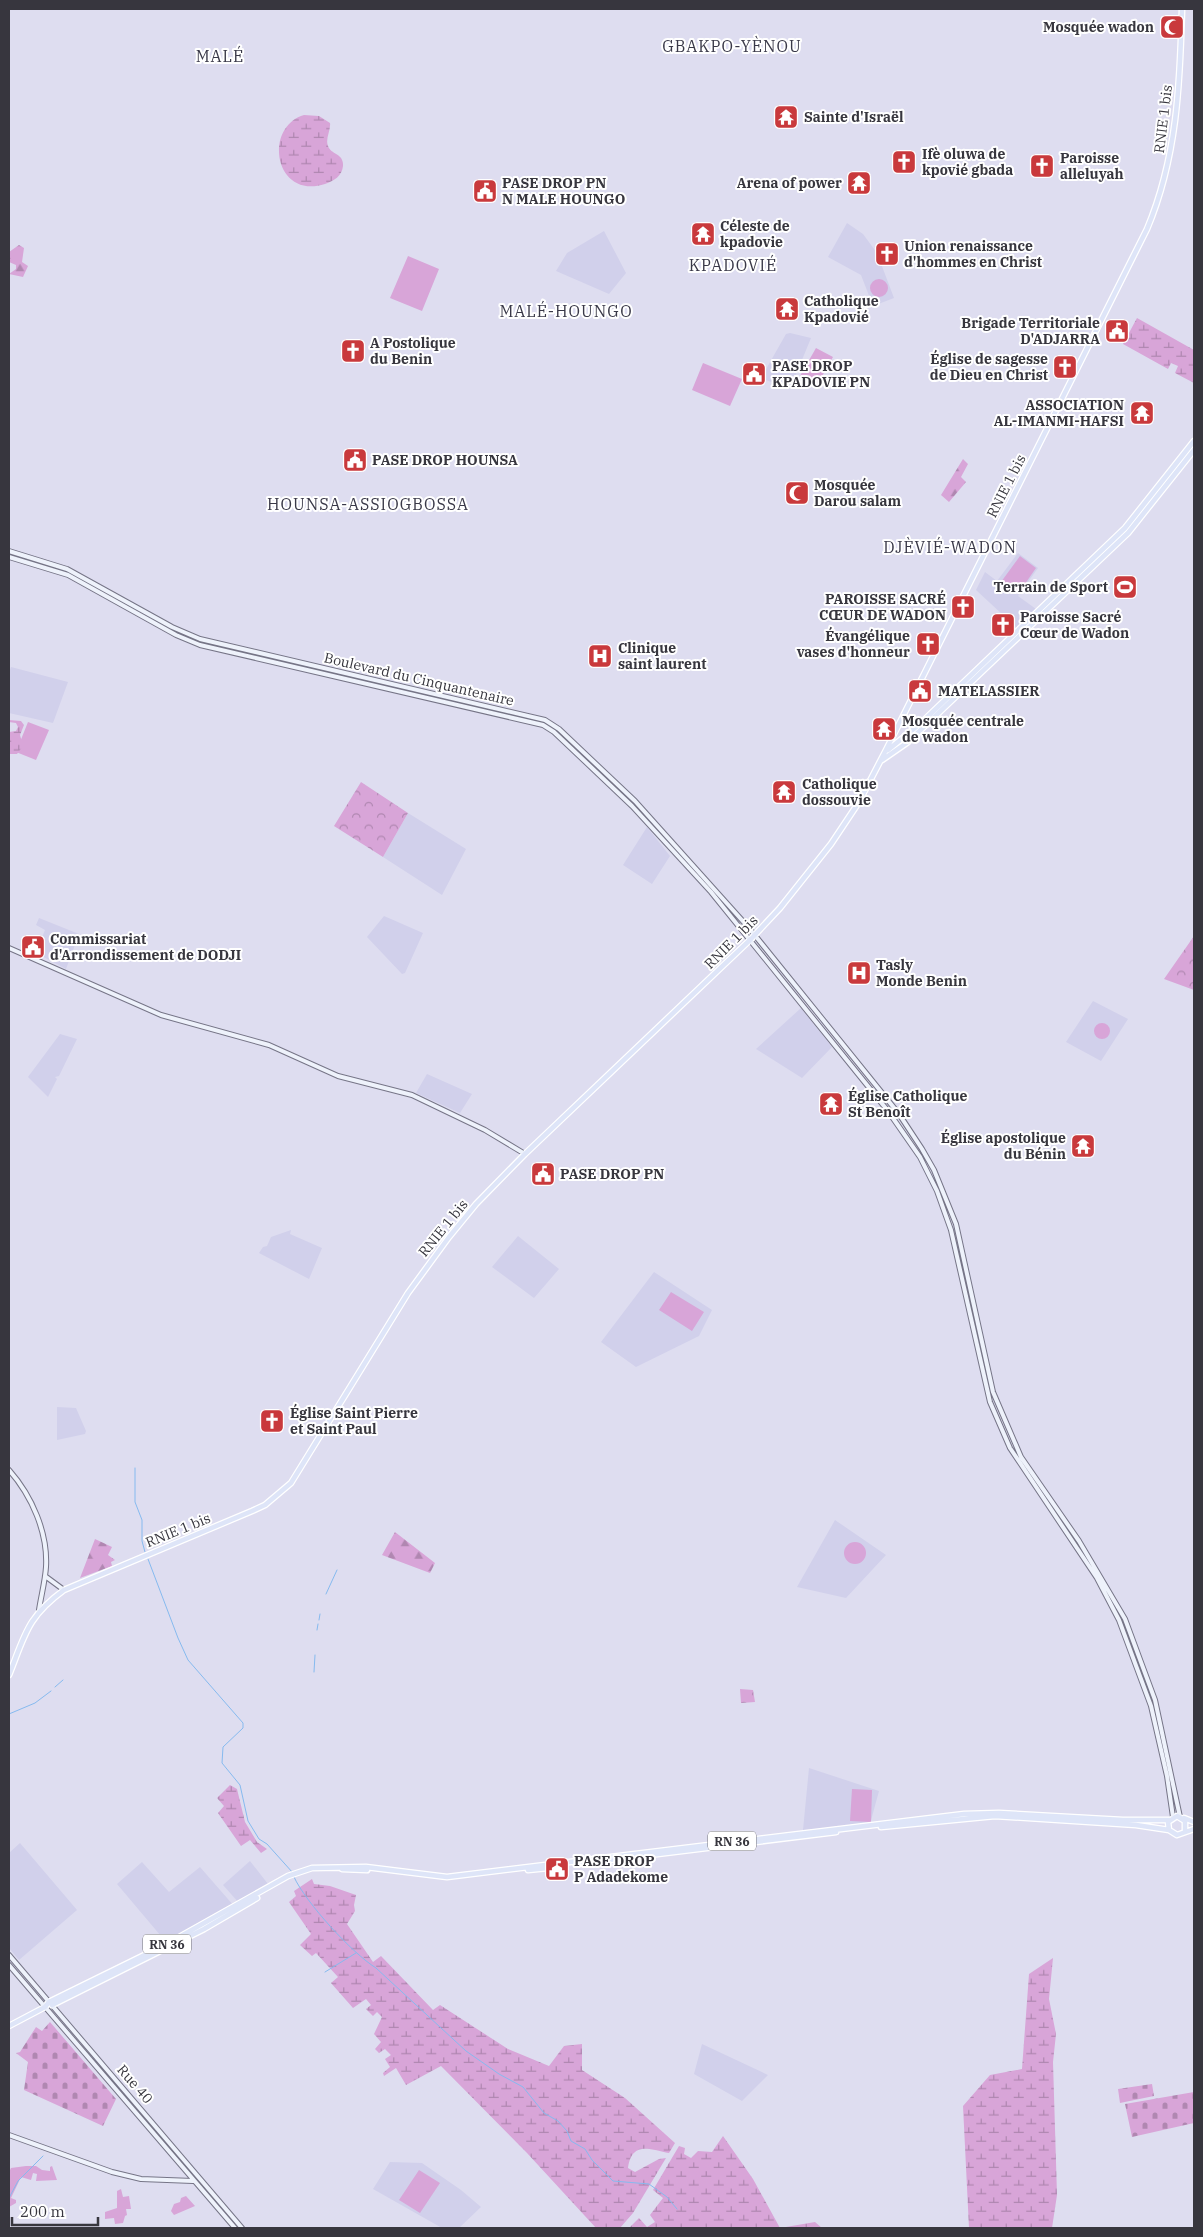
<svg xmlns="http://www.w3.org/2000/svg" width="1203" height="2237" font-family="'IBM Plex Serif',serif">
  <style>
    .built { fill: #d1d0eb }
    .grass { fill: #d8a5d8 }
    .forest { fill: url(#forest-firs) }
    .wetland { fill: url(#wetland-marsh) }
    .cemetery { fill: url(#cemetery-stones) }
    .park { fill: url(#park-crowns) }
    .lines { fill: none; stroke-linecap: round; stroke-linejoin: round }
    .stream { stroke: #86baef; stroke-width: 1 }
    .secondary-casing { stroke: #767587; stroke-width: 6 }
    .primary-casing { stroke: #fff; stroke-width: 7 }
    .secondary { stroke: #eef2fb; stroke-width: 4 }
    .primary { stroke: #dee5f8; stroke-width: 4.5 }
    .labels { text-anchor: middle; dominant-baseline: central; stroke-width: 4; stroke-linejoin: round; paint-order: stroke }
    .shield { fill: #fff; stroke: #737278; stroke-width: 1 }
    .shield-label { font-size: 12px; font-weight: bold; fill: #37363e }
    .poi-label { font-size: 14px; font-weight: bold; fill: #37363e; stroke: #fff; text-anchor: start }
    .street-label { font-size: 14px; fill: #37363e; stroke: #fff }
    .quarter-label { font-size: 16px; letter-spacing: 1px; fill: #393848; stroke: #fff }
  </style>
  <defs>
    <pattern id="forest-firs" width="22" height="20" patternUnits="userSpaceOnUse" patternTransform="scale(1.25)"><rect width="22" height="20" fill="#d8a5d8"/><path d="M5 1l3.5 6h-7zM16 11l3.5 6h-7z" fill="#b087b1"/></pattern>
    <pattern id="wetland-marsh" width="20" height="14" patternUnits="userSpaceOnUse" patternTransform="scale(1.25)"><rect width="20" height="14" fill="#d8a5d8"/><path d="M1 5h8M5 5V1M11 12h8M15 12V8" fill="none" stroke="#b087b1"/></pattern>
    <pattern id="cemetery-stones" width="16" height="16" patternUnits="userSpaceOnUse" patternTransform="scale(1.25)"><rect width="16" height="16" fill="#d8a5d8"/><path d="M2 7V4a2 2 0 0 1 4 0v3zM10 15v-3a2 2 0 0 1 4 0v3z" fill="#b087b1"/></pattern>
    <pattern id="park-crowns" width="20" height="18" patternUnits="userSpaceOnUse" patternTransform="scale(1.25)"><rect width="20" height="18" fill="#d8a5d8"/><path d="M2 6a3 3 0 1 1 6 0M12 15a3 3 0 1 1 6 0" fill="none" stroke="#b087b1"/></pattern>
  </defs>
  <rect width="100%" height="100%" fill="#deddf0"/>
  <!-- built -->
  <path class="built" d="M847 223 863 234 877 253 894 298 873 306 861 275 828 257Z
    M604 231 626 273 609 294 556 271 567 253Z
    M790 333 811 338 790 389 761 378 786 334Z
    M1018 553 1038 568 1018 596 1036 609 1017 628 976 590 985 572 997 581Z
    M11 667 68 682 53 723 9 713V672Z
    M408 813 466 849 442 895 383 857Z
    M647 827 670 856 652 884 623 865Z
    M384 916 423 933 405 973 402 974 367 937Z
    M39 918 79 934 66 969 36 953 45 930 36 925Z
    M1093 1001 1128 1019 1101 1061 1066 1042Z
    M801 1008 832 1047 802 1078 756 1049Z
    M60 1034 77 1039 59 1076 55 1077 57 1079 48 1097 28 1077Z
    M427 1074 472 1094 460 1113 416 1093Z
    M291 1230 290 1234 322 1248 309 1279 259 1253 263 1247 267 1246 271 1237Z
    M518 1236 559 1269 534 1298 492 1267Z
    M654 1272 712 1310 699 1336 636 1367 601 1342Z
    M57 1407 76 1408 86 1431 85 1434 57 1440Z
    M835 1520 886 1555 846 1598 797 1587Z
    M809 1768 879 1791 870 1824 803 1830Z
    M20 1843 77 1910 19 1960 9 1948V1853Z
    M250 1861 268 1884 239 1903 223 1885Z
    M142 1862 169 1892 200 1867 234 1906 166 1942 117 1884Z
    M702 2044 768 2075 742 2101 694 2074Z
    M390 2162 422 2163 461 2190 481 2207 459 2228H442L373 2189Z"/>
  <!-- grass -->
  <path class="grass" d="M408 256 439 269 422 311 390 298Z
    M870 288a9 9 0 1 1 18 0a9 9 0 1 1-18 0Z
    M816 348 833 357 817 385 800 376Z
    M703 363 742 379 730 406 692 390Z
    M1020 556 1036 568 1018 594 1001 582Z
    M28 722 49 730 36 760 16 752Z
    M1094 1031a8 8 0 1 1 16 0a8 8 0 1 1-16 0Z
    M671 1292 704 1312 692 1331 659 1310Z
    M844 1553a11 11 0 1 1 22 0a11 11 0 1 1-22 0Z
    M852 1789 872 1790 871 1822 850 1821Z
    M26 2166H36L42 2170 50 2171V2167L52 2166 57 2180 36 2181 37 2174 33 2173 31 2180 21 2177 11 2198 16 2200V2203L9 2207V2172L11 2168Z
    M419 2170 440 2183 420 2213 399 2200Z
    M121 2189 123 2197 129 2196 131 2209H126L127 2215 125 2216 123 2223 115 2224 114 2218 105 2219V2212L117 2208V2191Z
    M186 2196 195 2206 174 2215 171 2211 174 2204 180 2202 181 2198Z"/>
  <!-- forest -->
  <path class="forest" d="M19 245 24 248 22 262 28 266 23 277 9 274 16 269V265L9 262V252Z
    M963 459 968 464 961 477 966 482 949 502 941 495Z
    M395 1532 435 1563 430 1573 382 1555Z
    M95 1539 112 1547 108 1555 115 1560 111 1562 112 1566 80 1578Z"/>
  <!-- wetland -->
  <path class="wetland" d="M304 115 319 116 330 123C331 130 325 139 328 146 331 155 344 153 343 166 342 176 334 181 325 184 274 200 263 127 304 115Z
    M1137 318 1194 350V383L1175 373 1178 366 1171 363 1168 369 1123 344Z
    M9 720 21 721 24 725 20 735 23 746 17 754H9V732L16 731 18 727 16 723 9 722Z
    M230 1785 237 1789 245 1822 257 1842 267 1849 261 1853 250 1840 241 1846 218 1813 224 1806 217 1798Z
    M312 1879 314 1884 330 1886 356 1895 354 1905 355 1911 347 1924 373 1962 381 1956 433 2010 440 2005 508 2049 549 2066 564 2046 582 2044V2070L625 2098 675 2143 669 2153C651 2150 632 2140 628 2168L635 2172 659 2159 666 2158 633 2213 620 2228H596L527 2153 441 2066 406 2085 396 2068 384 2076 383 2073 390 2067 385 2059 391 2055 385 2049 379 2053 375 2049 381 2042 374 2034 382 2017 377 2012 373 2016 366 2009 371 2005 366 1999 353 2008 331 1983 338 1977 316 1953 312 1956 300 1945 311 1934 289 1902 296 1896 294 1891Z
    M1053 1958 1049 1999 1056 2034 1053 2062 1057 2195 1052 2228H969L963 2106 990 2075 1022 2069 1029 1974Z
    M723 2136 753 2179 780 2228 815 2222 822 2228H629L639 2218 647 2227 655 2222 650 2215 663 2198 653 2190 679 2146 685 2148 684 2154 691 2158 698 2151 712 2152Z"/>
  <!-- cemetery -->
  <path class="cemetery" d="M50 2022 116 2099 103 2126 24 2090 28 2062 16 2053 20 2052 36 2027 42 2031Z
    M1152 2084 1154 2096 1120 2103 1118 2089Z
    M1194 2092V2123L1132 2137 1125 2104Z"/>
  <!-- park -->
  <path class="park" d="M361 782 408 813 383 857 334 826Z
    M1194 936V990L1164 979Z
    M740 1689 753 1690 755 1702 741 1703Z"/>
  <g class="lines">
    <!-- stream -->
    <path class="stream" d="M135 1468V1502L142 1520V1541L145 1552
      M148 1559 178 1638 188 1660 243 1723V1728L223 1747 222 1763 240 1785 248 1821 259 1839 267 1844 293 1873
      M326 1594 337 1570
      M319 1620 320 1614
      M317 1630 318 1624
      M314 1672 315 1655
      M55 1687 63 1680
      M9 1714 35 1703 51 1691
      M294 1877C306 1903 352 1953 376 1968L466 2051 499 2074 523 2087 544 2113 558 2121 567 2131 571 2141 585 2149 592 2160 613 2181 649 2184 667 2197 677 2209
      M325 1972 356 1953
      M9 2198 18 2181 43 2156
      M228 2216 239 2228"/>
    <defs>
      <path id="secondary" d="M9 551 67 569 172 627 200 639 545 720 559 729 635 801 749 928 899 1114 922 1149 934 1170 956 1224 993 1392 1021 1457 1079 1541 1125 1619 1155 1700 1180 1817
        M9 557 68 575 176 635 200 645 543 725 554 732 632 806 711 892 888 1111 920 1157 937 1191 951 1230 990 1402 1010 1448 1097 1578 1119 1620 1151 1706 1167 1776 1173 1817
        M9 948 161 1015 269 1045 338 1076 412 1095 485 1130 525 1154
        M9 1470C32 1496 48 1533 46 1567 45 1582 41 1596 39 1610
        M45 1576 64 1590
        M9 1955 242 2228
        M9 1965 235 2228
        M9 2135 112 2172 141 2179 193 2181"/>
      <path id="primary" d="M888 750 921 723 1125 528 1194 441
        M882 760 908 742 1128 533 1194 450
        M9 1675C25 1635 27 1617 64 1590L252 1511 265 1505 291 1483 408 1293 449 1237 476 1204 525 1154 751 939 780 908 831 844 859 802 886 750 1147 229C1177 158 1180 84 1182 9
        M1184 1818 1194 1822
        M881 1827 995 1816 1136 1825 1169 1830 1177 1835 1194 1829
        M1169 1830 1168 1822 1177 1816 1185 1821V1830
        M576 1864 836 1832
        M342 1869 367 1870
        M528 1870 548 1868
        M52 2005 204 1929 257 1898
        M9 2026 45 2007 49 2002 165 1945 288 1876 312 1868 366 1867 447 1877 964 1814 999 1813 1123 1820H1170"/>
    </defs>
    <!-- secondary casing -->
    <use href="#secondary" class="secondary-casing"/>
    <!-- primary casing -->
    <use href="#primary" class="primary-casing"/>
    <!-- secondary -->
    <use href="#secondary" class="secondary"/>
    <!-- primary -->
    <use href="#primary" class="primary"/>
  </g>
  <!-- icons -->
  <defs>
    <symbol id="mosque-square" viewBox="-11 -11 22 22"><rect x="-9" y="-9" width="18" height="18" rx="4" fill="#c9393c" stroke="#fff"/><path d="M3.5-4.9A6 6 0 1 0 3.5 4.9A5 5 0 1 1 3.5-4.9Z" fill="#fff"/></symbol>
    <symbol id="temple-square" viewBox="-11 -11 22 22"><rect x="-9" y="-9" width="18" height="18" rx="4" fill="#c9393c" stroke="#fff"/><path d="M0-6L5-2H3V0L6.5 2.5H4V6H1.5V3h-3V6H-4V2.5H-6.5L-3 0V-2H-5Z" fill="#fff"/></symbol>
    <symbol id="church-square" viewBox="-11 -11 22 22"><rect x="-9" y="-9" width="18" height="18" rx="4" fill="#c9393c" stroke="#fff"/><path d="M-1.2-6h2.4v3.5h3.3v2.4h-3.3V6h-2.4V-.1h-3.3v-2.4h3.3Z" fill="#fff"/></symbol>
    <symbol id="civic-square" viewBox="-11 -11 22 22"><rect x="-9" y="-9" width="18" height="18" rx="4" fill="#c9393c" stroke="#fff"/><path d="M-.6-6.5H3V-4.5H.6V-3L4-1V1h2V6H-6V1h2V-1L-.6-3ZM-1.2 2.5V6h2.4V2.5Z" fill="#fff"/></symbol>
    <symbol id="stadium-square" viewBox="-11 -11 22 22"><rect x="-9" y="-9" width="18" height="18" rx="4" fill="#c9393c" stroke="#fff"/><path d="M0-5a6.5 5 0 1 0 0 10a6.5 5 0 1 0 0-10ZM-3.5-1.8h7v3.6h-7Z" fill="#fff"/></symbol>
    <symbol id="hospital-square" viewBox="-11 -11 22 22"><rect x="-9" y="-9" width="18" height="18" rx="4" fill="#c9393c" stroke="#fff"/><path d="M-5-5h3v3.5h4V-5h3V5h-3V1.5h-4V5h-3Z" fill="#fff"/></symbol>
  </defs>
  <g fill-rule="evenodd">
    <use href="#mosque-square" x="1158" y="13" width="28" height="28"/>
    <use href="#temple-square" x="772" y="103" width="28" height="28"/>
    <use href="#church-square" x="890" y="148" width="28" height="28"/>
    <use href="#church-square" x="1028" y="152" width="28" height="28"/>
    <use href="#temple-square" x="845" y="169" width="28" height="28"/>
    <use href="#civic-square" x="471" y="177" width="28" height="28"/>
    <use href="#temple-square" x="689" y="220" width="28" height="28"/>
    <use href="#church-square" x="873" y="240" width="28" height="28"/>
    <use href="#temple-square" x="773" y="295" width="28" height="28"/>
    <use href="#civic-square" x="1103" y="317" width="28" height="28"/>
    <use href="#church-square" x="339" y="337" width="28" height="28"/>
    <use href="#church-square" x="1051" y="353" width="28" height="28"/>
    <use href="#civic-square" x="740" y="360" width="28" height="28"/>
    <use href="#temple-square" x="1128" y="399" width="28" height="28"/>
    <use href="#civic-square" x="341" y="446" width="28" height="28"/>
    <use href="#mosque-square" x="783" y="479" width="28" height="28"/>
    <use href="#stadium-square" x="1111" y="573" width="28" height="28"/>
    <use href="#church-square" x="949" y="593" width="28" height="28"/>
    <use href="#church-square" x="989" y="611" width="28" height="28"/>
    <use href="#church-square" x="914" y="630" width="28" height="28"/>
    <use href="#hospital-square" x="586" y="642" width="28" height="28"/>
    <use href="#civic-square" x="906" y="677" width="28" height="28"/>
    <use href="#temple-square" x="870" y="715" width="28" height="28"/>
    <use href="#temple-square" x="770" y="778" width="28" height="28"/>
    <use href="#civic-square" x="19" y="933" width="28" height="28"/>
    <use href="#hospital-square" x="845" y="959" width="28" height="28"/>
    <use href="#temple-square" x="817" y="1090" width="28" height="28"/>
    <use href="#temple-square" x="1069" y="1132" width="28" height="28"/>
    <use href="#civic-square" x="529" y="1160" width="28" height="28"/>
    <use href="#church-square" x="258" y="1407" width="28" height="28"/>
    <use href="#civic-square" x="543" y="1855" width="28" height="28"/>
  </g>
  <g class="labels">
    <!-- shield labels -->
    <g class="shield">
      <rect x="708" y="1831.5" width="48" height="19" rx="4"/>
      <rect x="143" y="1934.5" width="48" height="19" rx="4"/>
    </g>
    <g class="shield-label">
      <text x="732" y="1841">RN 36</text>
      <text x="167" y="1944">RN 36</text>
    </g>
    <!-- poi labels -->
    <g class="poi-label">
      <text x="1154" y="27" text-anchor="end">Mosquée wadon</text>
      <text x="804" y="117">Sainte d'Israël</text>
      <text x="922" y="154">Ifè oluwa de<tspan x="922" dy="16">kpovié gbada</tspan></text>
      <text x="1060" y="158">Paroisse<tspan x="1060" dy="16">alleluyah</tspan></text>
      <text x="502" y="183">PASE DROP PN<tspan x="502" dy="16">N MALE HOUNGO</tspan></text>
      <text x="842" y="183" text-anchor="end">Arena of power</text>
      <text x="720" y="226">Céleste de<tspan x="720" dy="16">kpadovie</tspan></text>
      <text x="904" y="246">Union renaissance<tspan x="904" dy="16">d'hommes en Christ</tspan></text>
      <text x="804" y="301">Catholique<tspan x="804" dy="16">Kpadovié</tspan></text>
      <text x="1100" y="323" text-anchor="end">Brigade Territoriale<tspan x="1100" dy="16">D'ADJARRA</tspan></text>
      <text x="370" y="343">A Postolique<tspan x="370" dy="16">du Benin</tspan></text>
      <text x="1048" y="359" text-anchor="end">Église de sagesse<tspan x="1048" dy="16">de Dieu en Christ</tspan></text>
      <text x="772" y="366">PASE DROP<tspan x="772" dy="16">KPADOVIE PN</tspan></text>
      <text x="1124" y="405" text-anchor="end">ASSOCIATION<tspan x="1124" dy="16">AL-IMANMI-HAFSI</tspan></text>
      <text x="372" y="460">PASE DROP HOUNSA</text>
      <text x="814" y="485">Mosquée<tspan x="814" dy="16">Darou salam</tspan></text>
      <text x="1108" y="587" text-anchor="end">Terrain de Sport</text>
      <text x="946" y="599" text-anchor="end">PAROISSE SACRÉ<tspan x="946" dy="16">CŒUR DE WADON</tspan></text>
      <text x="1020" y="617">Paroisse Sacré<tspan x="1020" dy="16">Cœur de Wadon</tspan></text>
      <text x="910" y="636" text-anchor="end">Évangélique<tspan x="910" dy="16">vases d'honneur</tspan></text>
      <text x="618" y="648">Clinique<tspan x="618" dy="16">saint laurent</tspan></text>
      <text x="938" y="691">MATELASSIER</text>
      <text x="902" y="721">Mosquée centrale<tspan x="902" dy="16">de wadon</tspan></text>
      <text x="802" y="784">Catholique<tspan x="802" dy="16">dossouvie</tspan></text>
      <text x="50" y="939">Commissariat<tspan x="50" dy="16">d'Arrondissement de DODJI</tspan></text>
      <text x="876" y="965">Tasly<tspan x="876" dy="16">Monde Benin</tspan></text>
      <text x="848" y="1096">Église Catholique<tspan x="848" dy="16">St Benoît</tspan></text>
      <text x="1066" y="1138" text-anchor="end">Église apostolique<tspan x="1066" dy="16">du Bénin</tspan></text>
      <text x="560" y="1174">PASE DROP PN</text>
      <text x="290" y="1413">Église Saint Pierre<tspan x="290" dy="16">et Saint Paul</tspan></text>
      <text x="574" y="1861">PASE DROP<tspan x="574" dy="16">P Adadekome</tspan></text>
    </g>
    <!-- street labels -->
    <g class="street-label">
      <text transform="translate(1163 119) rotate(-83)">RNIE 1 bis</text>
      <text transform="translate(1006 486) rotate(-63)">RNIE 1 bis</text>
      <text transform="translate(419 679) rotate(13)">Boulevard du Cinquantenaire</text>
      <text transform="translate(731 942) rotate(-45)">RNIE 1 bis</text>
      <text transform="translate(443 1228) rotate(-51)">RNIE 1 bis</text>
      <text transform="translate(178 1530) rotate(-22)">RNIE 1 bis</text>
      <text transform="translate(135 2084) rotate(49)">Rue 40</text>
    </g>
    <!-- quarter labels -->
    <g class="quarter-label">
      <text x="732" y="46">GBAKPO-YÈNOU</text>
      <text x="220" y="56">MALÉ</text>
      <text x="733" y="265">KPADOVIÉ</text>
      <text x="566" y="311">MALÉ-HOUNGO</text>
      <text x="368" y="504">HOUNSA-ASSIOGBOSSA</text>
      <text x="950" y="547">DJÈVIÉ-WADON</text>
    </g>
  </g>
  <!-- border -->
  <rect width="1203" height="2237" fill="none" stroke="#37363e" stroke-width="20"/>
  <!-- scale -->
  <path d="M12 2217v8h86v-8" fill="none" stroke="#37363e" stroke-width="2.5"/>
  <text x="20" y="2217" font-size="15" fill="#37363e" stroke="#ffffff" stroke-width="4" paint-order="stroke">200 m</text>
</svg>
